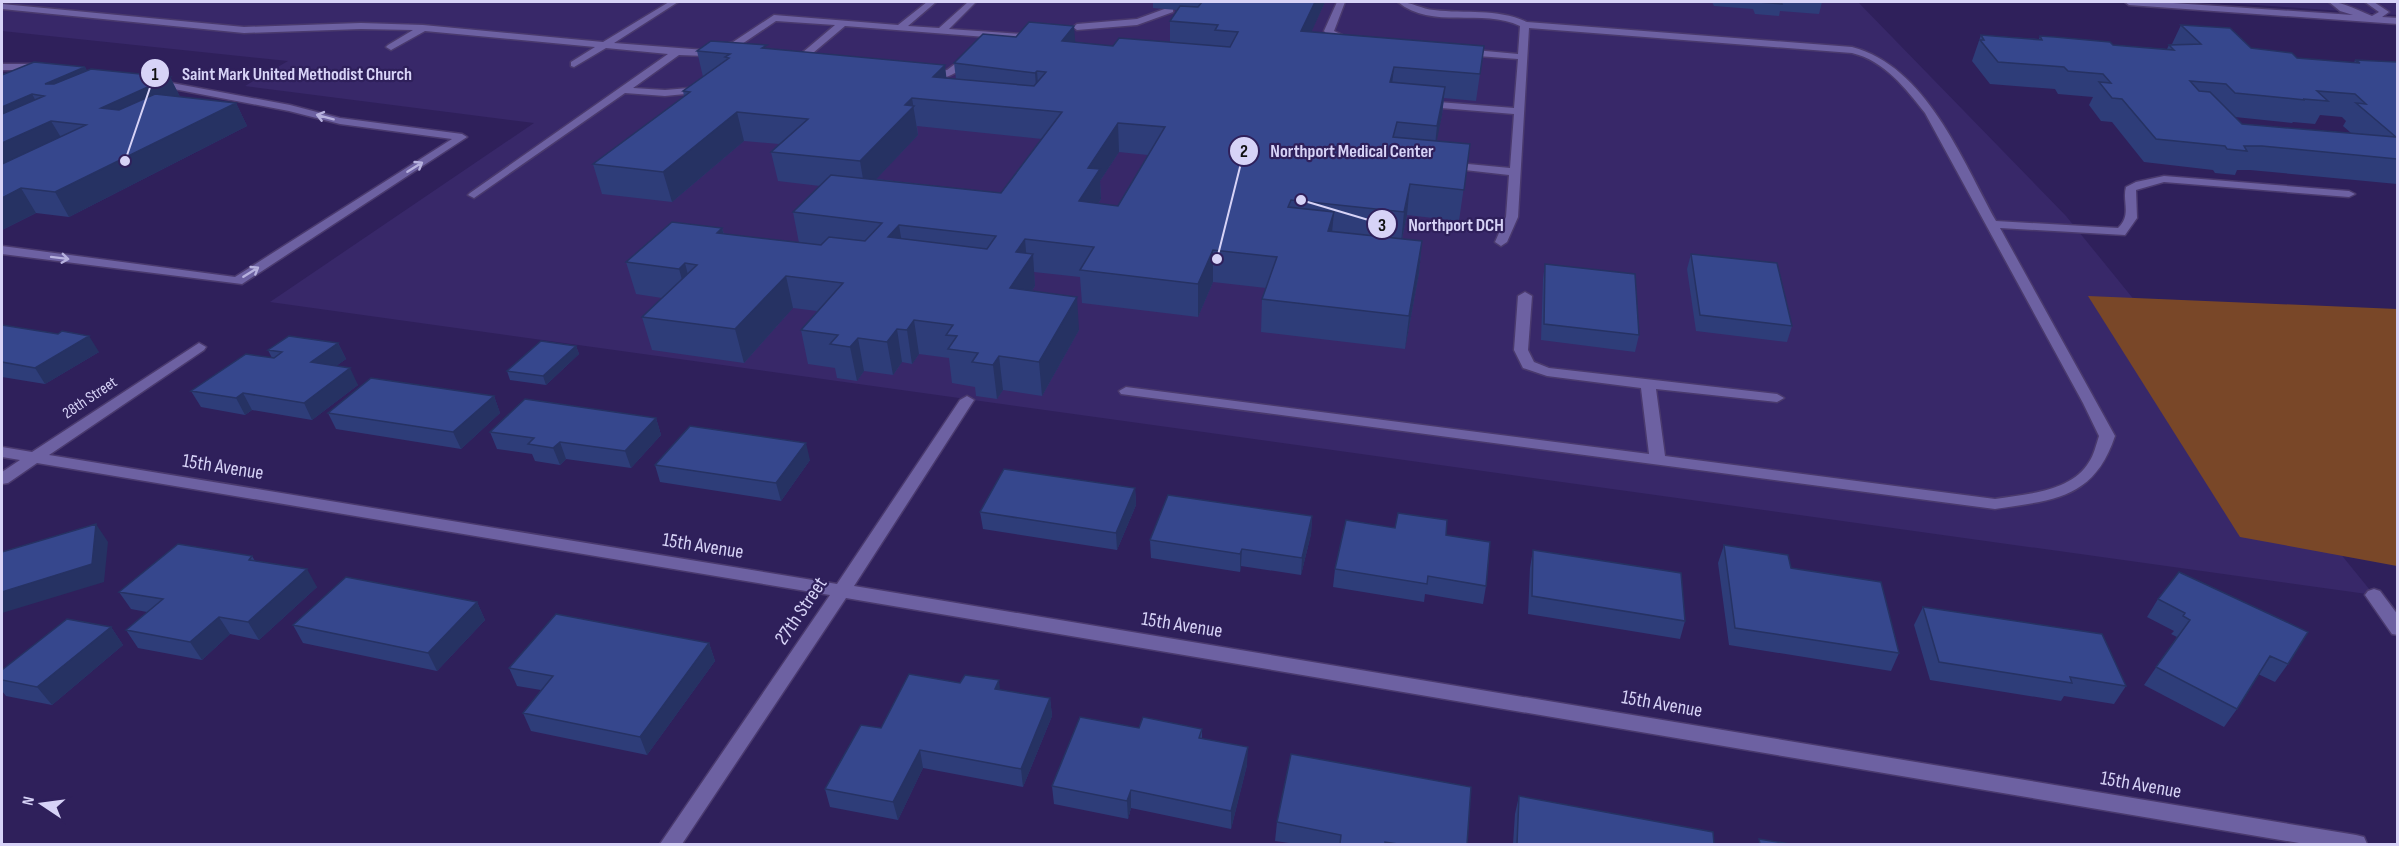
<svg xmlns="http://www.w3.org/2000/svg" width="2399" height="846" font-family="'Sofia Sans Condensed',sans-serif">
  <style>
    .built { fill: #382869 }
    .green { fill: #794728 }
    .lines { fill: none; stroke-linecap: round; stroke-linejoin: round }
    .service-casing { stroke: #4a3a6e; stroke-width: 3 }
    .minor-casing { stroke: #4a3a6e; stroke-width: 3 }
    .service { fill: #6d61a2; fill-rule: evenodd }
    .minor { fill: #6d61a2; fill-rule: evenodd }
    .wall { fill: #2e3d79; fill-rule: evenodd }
    .shaded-wall { fill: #263263 }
    .building { fill: #36478d; stroke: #263263; stroke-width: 1.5; fill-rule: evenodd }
    .oneway { stroke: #b7b1de }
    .labels { text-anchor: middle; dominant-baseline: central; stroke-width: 4.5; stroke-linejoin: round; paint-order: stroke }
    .street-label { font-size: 16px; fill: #d7d3f7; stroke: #2f205b }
    .near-street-label { font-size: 20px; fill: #d7d3f7; stroke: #2f205b }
    .leader { fill: none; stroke: #d7d3f7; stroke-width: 2 }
    .callout-dot { fill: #d7d3f7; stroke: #2f205b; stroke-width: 2 }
    .mark-label { font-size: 18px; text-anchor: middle; font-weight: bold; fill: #111 }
    .callout-label { font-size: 18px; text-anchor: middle; font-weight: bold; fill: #d7d3f7; stroke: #2f205b; stroke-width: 4.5; stroke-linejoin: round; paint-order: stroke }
  </style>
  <rect width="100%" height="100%" fill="#2f205b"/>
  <!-- built -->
  <path class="built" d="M2 2H1858L2066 216 2374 595 270 302 534 123 245 86 288 61 2 31Z
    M2214 2H2397V15Z"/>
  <!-- green -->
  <path class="green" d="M2088 296 2397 309V566L2240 537Z"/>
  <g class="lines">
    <defs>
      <path id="service" d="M669 2H678L614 43 705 50 733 42 774 15 898 25 927 2H936L908 26 939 28 968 2H976L949 29 1036 35 1041 38 1036 41 845 26 807 58 814 63 809 66 796 58 835 25 776 21 739 46 706 56 679 55 633 88 665 90 701 87 705 88V92L665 96 625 93 474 198 468 195 470 193 668 54 606 48 574 67 571 66V62L595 47 425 31 391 50 386 47 388 45 413 30 361 29 244 33 2 9V4L244 27 361 23 423 25 603 42Z
        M1337 2H1345L1334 31 1351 39V43L1330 38 1324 31Z
        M1398 2C1410 1 1421 9 1434 10 1466 14 1497 8 1527 22L1852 47C1926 66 1962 160 1996 221L2118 228C2132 215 2122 201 2126 187L2136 182 2164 176 2349 191 2355 194 2349 197 2164 182 2136 190 2137 218 2125 235 2000 228 2115 436C2094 499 2054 500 1995 509L1121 394 1119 391 1126 387 1649 454 1641 388 1547 376 1523 368 1514 350 1518 296 1525 292 1532 296 1528 350 1534 362 1549 368 1777 394 1784 398 1777 402 1656 389 1665 456 1995 499C2026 494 2071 492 2089 462 2094 455 2096 445 2099 436L2083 403 1925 113C1905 88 1885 61 1852 53L1529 28 1518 217 1507 242 1501 246 1495 242 1506 217 1509 175 1447 168 1441 165 1447 162 1510 168 1514 114 1429 107 1424 110 1419 107 1426 101 1514 108 1518 59 1464 55 1459 52 1464 49 1518 54 1520 26C1483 8 1431 30 1398 2Z
        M1170 7 1173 8V12L1137 25 1077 30 1073 27 1077 24 1137 19Z
        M967 55 975 57C964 71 938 86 921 75L926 72 947 70Z
        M2 64H40L45 67 40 70H2Z
        M156 80 290 105 340 118 462 134 467 137 242 284 2 254V246L235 277 452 139 340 124 289 111 153 85 151 83Z"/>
      <path id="minor" d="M2125 2H2158L2353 15 2340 11 2329 2C2342 1 2359 11 2372 16L2379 12 2365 2H2374L2389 12 2382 17 2398 18V24L2129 5Z
        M199 343 206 347 204 350 49 455 837 584 960 400 967 396 974 400 854 586 2356 835 2364 837 2367 844H2305L846 598 682 844H660L830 595 37 463 8 483 2 484V472L20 460 2 457V447L32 452Z
        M2374 589 2380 591 2398 615V635L2392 634 2365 595 2368 591Z"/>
    </defs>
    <!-- service casing -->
    <use href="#service" class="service-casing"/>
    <!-- minor casing -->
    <use href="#minor" class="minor-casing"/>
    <!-- service -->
    <use href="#service" class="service"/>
    <!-- minor -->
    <use href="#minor" class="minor"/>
  </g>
  <!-- wall -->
  <path class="wall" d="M1153 2H1325L1311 32 1484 46 1476 101 1444 98 1442 115 1436 141 1470 144 1459 221 1407 215 1402 239 1422 241 1419 273 1405 349 1261 332 1262 299 1266 288 1213 282 1198 317 1082 303 1080 277 1034 272 1035 286 1032 291 1079 330 1042 396 1003 390 997 399 976 396 975 387 952 383 949 358 919 354 912 364 902 362 893 375 864 371 857 381 837 378 835 368 808 364 801 330 817 311 793 308 744 363 652 350 642 317 662 298 636 294 626 262 722 228 724 234 799 243 793 212 820 186 778 181 771 152 779 144 744 141 672 202 602 194 593 164 684 96 683 91 703 77 697 51 768 49 956 79 954 63 1075 42 1113 46 1170 42V21L1177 10 1153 8ZM917 126 1042 139 1001 193 876 179 918 135ZM1119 152 1148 155 1118 206 1098 204 1101 199 1100 181Z
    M1712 2H1822L1819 14 1780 11 1779 16 1755 14 1753 9 1714 6Z
    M2181 25 2251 48 2297 58 2354 63 2355 60 2397 62V184L2250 170H2237L2235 175 2215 173 2213 170 2144 162 2112 122 2101 121 2089 105 2093 97 2058 94 2055 89 1990 84 1972 61 1981 35 2039 39 2040 36 2113 45 2167 49 2169 45 2172 44ZM2320 115 2342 117 2346 121 2343 126 2351 133 2242 124 2235 117 2292 123 2293 122 2315 124Z
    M85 67 87 71 170 77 180 97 236 103 247 126 69 217 36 213 2 230V75Z
    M1691 254 1792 326 1787 342 1696 331 1687 269Z
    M1545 264 1639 335 1635 352 1541 340 1543 279Z
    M2 325 99 352 45 384 2 377Z
    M338 343 346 359 336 366 358 385 312 420 252 410 245 415 201 407 191 391 272 358 268 350Z
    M576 346 579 354 546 385 510 380 507 371Z
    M494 396 500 413 461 449 336 429 328 413Z
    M656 418 661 435 631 468 566 459 560 465 535 461 532 454 497 449 490 432Z
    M810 460 781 501 660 482 655 465Z
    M1135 488 1136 505 1117 550 983 529 980 512Z
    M1312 516 1311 534 1301 575 1241 566 1240 572 1151 558 1150 540Z
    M1446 535 1486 586 1483 604 1425 594 1424 602 1333 587 1335 569Z
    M1724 545 1791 568 1899 653 1891 671 1729 645 1718 563Z
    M1533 550 1685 621 1680 639 1528 614 1530 568Z
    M252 556 255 561 317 587 259 640 230 634 202 660 138 648 126 630 147 612 131 609 119 592Z
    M2158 599 2288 664 2275 682 2258 674 2237 709 2224 727 2144 685 2177 637 2171 634 2174 631 2147 617Z
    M477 602 485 620 437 671 303 643 293 625Z
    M1923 607 2126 686 2114 704 2064 696 2061 701 1930 680 1914 625Z
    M111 627 123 645 52 705 6 696 2 691V670Z
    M709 643 715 661 647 755 531 731 523 713 541 690 517 686 509 668Z
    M1000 690 1050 698 1052 716 1023 787 923 768 898 820 830 807 825 789 881 728Z
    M1139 728 1202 729V739L1247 765 1231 829 1131 808 1128 819 1054 804 1052 786Z
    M1519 796 1714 844H1513L1515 814Z
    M1277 822 1467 844H1296L1275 841Z"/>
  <!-- shaded-wall -->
  <path class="shaded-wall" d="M1315 2H1325L1300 57 1301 31Z
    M1074 26 1076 52 1062 41Z
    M945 65 948 92 933 77Z
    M85 67 97 89 45 84Z
    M1394 67 1391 94 1390 82Z
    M1037 71 1039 98 1037 101 1035 73Z
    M170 77 181 99 113 131 101 108Z
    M1445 87 1442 115 1434 155 1437 126Z
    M32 94 45 117 2 137V107Z
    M912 98 918 135 865 191 860 161 905 105Z
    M236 103 247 126 69 217 55 192Z
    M737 112 744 141 672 202 663 172Z
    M51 121 65 144 2 174V143Z
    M1118 123 1119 152 1100 181 1101 199 1080 232 1079 201 1088 168Z
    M1410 184 1407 215 1401 243 1404 212Z
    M21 188 36 213 2 230V198Z
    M1334 212 1331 243 1328 231Z
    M899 225 904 256 888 237Z
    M722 228 730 260 717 233Z
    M1025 239 1027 263 1033 254 1035 286 1013 321 1010 288 1016 252Z
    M1422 241 1419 273 1405 349 1409 316Z
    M1213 250V282L1198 317V284Z
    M685 263 693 295 688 301 679 269Z
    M786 276 793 308 744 363 735 329Z
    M1077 297 1079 330 1042 396 1039 362Z
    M914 320 919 354 912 364 907 330Z
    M897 329 902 362 893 375 887 342Z
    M89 336 99 352 45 384 35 368Z
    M858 338 864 371 857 381 850 347Z
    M338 343 346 359 319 378 311 362Z
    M576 346 579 354 546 385 543 376Z
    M999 356 1003 390 997 399 993 365Z
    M350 368 358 385 312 420 304 403Z
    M243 393 252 410 245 415 236 398Z
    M494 396 500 413 461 449 453 432Z
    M656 418 661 435 631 468 625 451Z
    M560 442 566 459 560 465 553 448Z
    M806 443 810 460 781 501 776 483Z
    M1135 488 1136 505 1117 550 1116 533Z
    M1312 516 1311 534 1301 575 1302 558Z
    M96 524 108 542 104 582 2 613V592Z
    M1242 549 1241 566 1240 572V554Z
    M307 569 317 587 259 640 248 622Z
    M477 602 485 620 437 671 428 653Z
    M219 617 230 634 202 660 190 642Z
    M111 627 123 645 52 705 37 687Z
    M709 643 715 661 647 755 640 737Z
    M999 680 1001 698 995 689Z
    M1050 698 1052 716 1023 787 1021 769Z
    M1248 747 1247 765 1231 829V811Z
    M920 750 923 768 898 820 893 802Z
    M1131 790V808L1128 819 1127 801Z"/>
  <!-- building -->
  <path class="building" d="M1202 2H1315L1301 31 1484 46 1480 74 1394 67 1390 82 1445 87 1437 126 1397 122 1393 137 1470 144 1464 190 1410 184 1404 212 1291 200 1288 207 1334 212 1328 231 1422 241 1409 316 1262 299 1277 257 1213 250 1198 284 1080 270 1094 247 1025 239 1016 252 1033 254 1010 288 1077 297 1039 362 999 356 993 365 972 362 978 353 948 349 957 336 946 335 953 325 914 320 907 330 897 329 887 342 858 338 850 347 830 344 838 335 801 330 843 283 786 276 735 329 642 317 697 265 685 263 679 269 626 262 672 222 722 228 717 233 821 245 829 237 865 241 882 223 793 212 831 175 1001 193 1062 112 912 98 905 105 914 106 860 161 771 152 808 119 737 112 663 172 593 164 690 92 683 91 729 58 725 57 730 54 697 51 711 41 767 45 762 48 945 65 933 77 1034 86 1046 72 1037 71 1035 73 954 63 983 34 1016 37 1029 22 1074 26 1062 41 1113 46 1119 38 1230 47 1238 32 1215 30 1218 25 1170 21 1180 6 1198 7ZM1118 123 1165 127 1118 206 1079 201 1100 169 1088 168ZM899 225 996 236 987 249 888 237Z
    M1758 2H1781L1782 4Z
    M2181 25 2230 28 2251 48 2292 53 2297 58 2360 63 2355 60 2397 62V159L2262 146H2244L2247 151 2227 149 2225 146 2156 139 2122 99 2112 98 2099 82 2111 83 2103 74 2068 71 2064 67 1998 62 1980 40H1984L1981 35 2042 40 2040 36 2055 37 2110 42 2113 45 2174 50 2169 45 2201 44ZM2190 81 2226 84 2235 93 2305 100 2303 99 2328 101 2317 91 2355 94 2366 104 2356 103 2396 137 2242 124 2210 92 2199 91Z
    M34 62 85 67 45 84H54L91 69 170 77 101 108 119 110 155 94 236 103 55 192 21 188 2 198V164L86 125 51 121 2 143V114L44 96 32 94 2 107V75Z
    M1691 254 1777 263 1792 326 1700 315Z
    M1545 264 1635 274 1639 335 1544 324Z
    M2 325 58 334 62 331 89 336 35 368 2 362Z
    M289 336 338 343 311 362 350 368 304 403 243 393 236 398 191 391 246 354 274 358 282 352 268 350Z
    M541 341 576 346 543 376 507 371Z
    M371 378 494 396 453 432 328 413Z
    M525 399 656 418 625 451 560 442 553 448 528 444 534 438 490 432Z
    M690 426 806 443 776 483 655 465Z
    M1004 469 1135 488 1116 533 980 512Z
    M1168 495 1312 516 1302 558 1242 549 1240 554 1150 540Z
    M1398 513 1447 520 1446 535 1490 542 1486 586 1428 576 1427 584 1335 569 1346 520 1395 528Z
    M96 524 92 564 2 592V552Z
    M178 544 252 556 249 560 307 569 248 622 219 617 190 642 126 630 163 599 119 592Z
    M1724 545 1788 555 1791 568 1881 582 1899 653 1735 628Z
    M1533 550 1681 573 1685 621 1532 596Z
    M2179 572 2308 632 2288 664 2270 656 2237 709 2156 667 2190 620 2183 616 2185 613 2158 599Z
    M346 577 477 602 428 653 293 625Z
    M1923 607 2102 634 2126 686 2070 677 2072 683 1939 662Z
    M556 614 709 643 640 737 523 713 553 676 509 668Z
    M67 619 111 627 37 687 2 680V670Z
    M909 674 960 683 965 675 999 680 995 689 1050 698 1021 769 920 750 893 802 825 789 861 725 881 728Z
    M1080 717 1139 728 1143 717 1202 729 1199 738 1248 747 1231 811 1131 790 1127 801 1052 786Z
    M1291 754 1471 787 1467 844H1398L1385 842V844H1340L1341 835 1277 822Z
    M1519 796 1713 832 1714 844H1517Z
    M1759 839 1790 844H1760Z"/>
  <!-- one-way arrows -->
  <defs><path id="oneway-shaft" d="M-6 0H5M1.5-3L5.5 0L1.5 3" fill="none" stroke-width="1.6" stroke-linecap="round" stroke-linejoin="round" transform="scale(1.5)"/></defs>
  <g class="oneway">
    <use href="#oneway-shaft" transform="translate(325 117) rotate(-165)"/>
    <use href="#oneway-shaft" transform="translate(415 167) rotate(-32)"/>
    <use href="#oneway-shaft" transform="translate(60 258) rotate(7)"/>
    <use href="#oneway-shaft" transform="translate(251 272) rotate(-32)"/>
  </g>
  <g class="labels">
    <!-- street labels -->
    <g class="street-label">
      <text transform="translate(90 398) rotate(-34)">28th Street</text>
    </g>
    <!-- near-street labels -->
    <g class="near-street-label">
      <text transform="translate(223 467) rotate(9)">15th Avenue</text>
      <text transform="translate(703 546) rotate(9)">15th Avenue</text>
      <text transform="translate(801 611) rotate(-56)">27th Street</text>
      <text transform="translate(1182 625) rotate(9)">15th Avenue</text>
      <text transform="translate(1662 704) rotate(10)">15th Avenue</text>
      <text transform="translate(2141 785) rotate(10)">15th Avenue</text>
    </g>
  </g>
  <!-- callouts -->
  <path class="leader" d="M125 161L155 73M1217 259L1244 151M1301 200L1382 224"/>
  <g class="callout-dot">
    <circle cx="125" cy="161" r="6"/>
    <circle cx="1217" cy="259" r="6"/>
    <circle cx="1301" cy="200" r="6"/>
    <circle cx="155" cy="73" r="15"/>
    <circle cx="1244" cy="151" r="15"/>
    <circle cx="1382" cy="224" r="15"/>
  </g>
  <g class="mark-label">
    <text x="155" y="80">1</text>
    <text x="1244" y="157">2</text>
    <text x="1382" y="231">3</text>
  </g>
  <g class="callout-label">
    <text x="297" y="80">Saint Mark United Methodist Church</text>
    <text x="1352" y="157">Northport Medical Center</text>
    <text x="1456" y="231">Northport DCH</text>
  </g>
  <!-- border -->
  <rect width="2399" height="846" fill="none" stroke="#d7d3f7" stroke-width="6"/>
  <!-- north arrow -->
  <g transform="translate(42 804) rotate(283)" stroke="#2f205b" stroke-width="4.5" paint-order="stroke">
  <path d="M0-4.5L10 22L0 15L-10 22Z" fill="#d7d3f7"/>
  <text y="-9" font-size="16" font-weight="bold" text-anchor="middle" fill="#d7d3f7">N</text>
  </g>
</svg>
